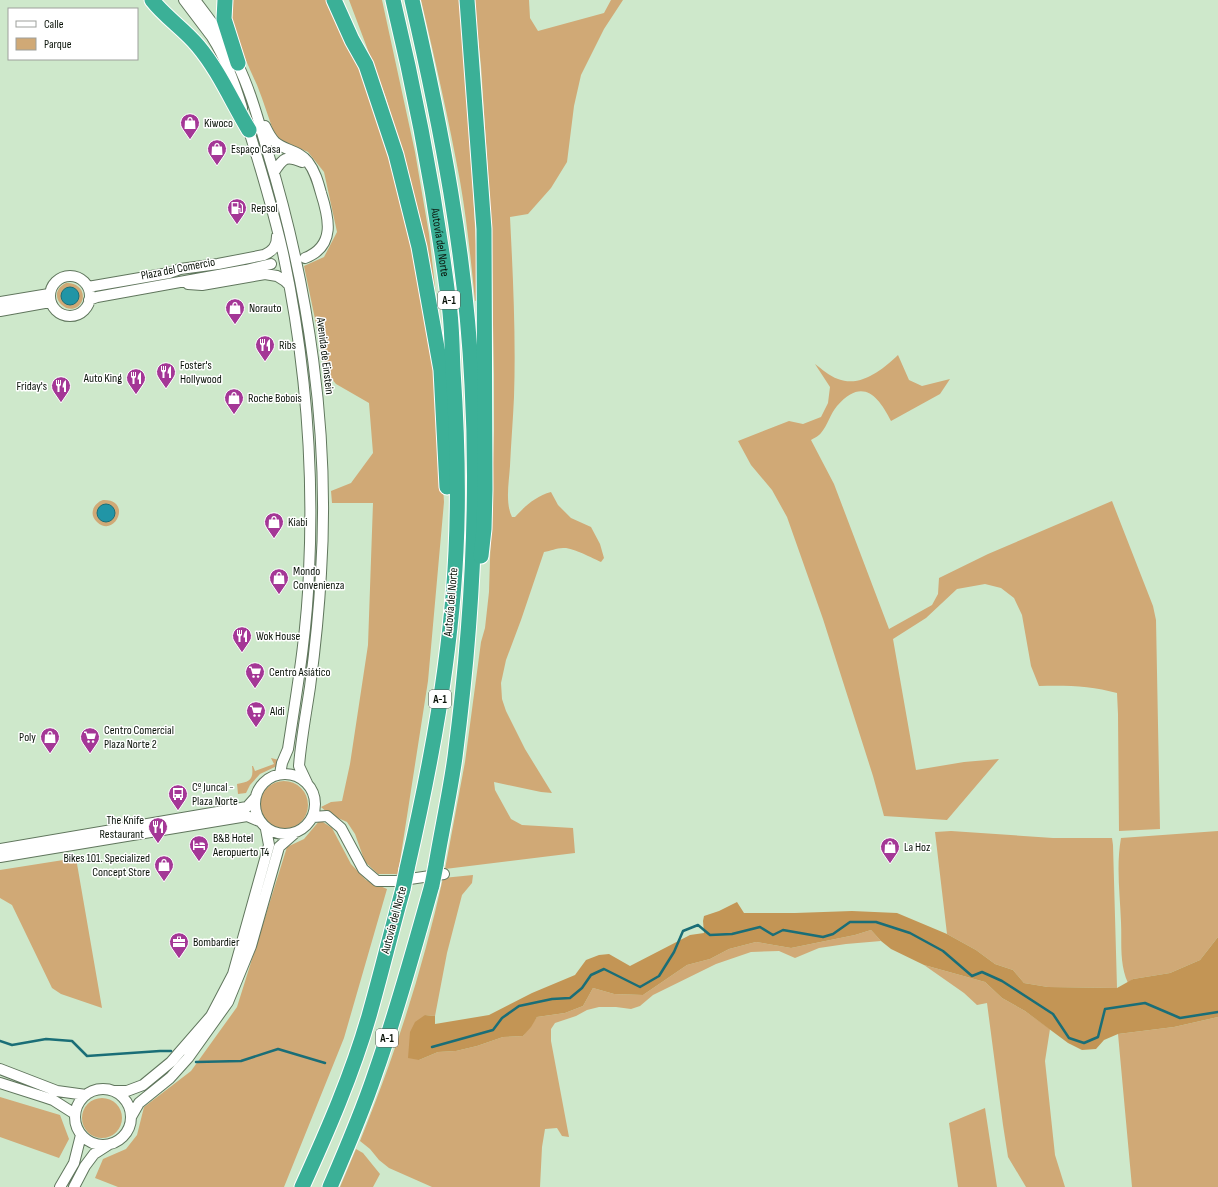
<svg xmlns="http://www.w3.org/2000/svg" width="1218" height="1187" font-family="'Sofia Sans Condensed',sans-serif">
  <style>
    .green { fill: #d0a976 }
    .forest { fill: #c39555 }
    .water { fill: #2195a6; stroke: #1a6e77 }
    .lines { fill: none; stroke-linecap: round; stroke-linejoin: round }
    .stream { stroke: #1a6e77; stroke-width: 2.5 }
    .minor-casing { stroke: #60765d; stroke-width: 12 }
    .highway-casing { stroke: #fff; stroke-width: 17 }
    .minor { stroke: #fff; stroke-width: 10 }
    .highway { stroke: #3bb097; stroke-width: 15 }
    .highway-bridge-casing { stroke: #fff; stroke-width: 17; stroke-linecap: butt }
    .highway-bridge { stroke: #3bb097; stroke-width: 15 }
    .labels { text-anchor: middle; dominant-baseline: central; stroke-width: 3; stroke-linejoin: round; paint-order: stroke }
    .shield { fill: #fff; stroke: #535952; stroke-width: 1 }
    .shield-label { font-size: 11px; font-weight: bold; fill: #091208 }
    .poi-label { font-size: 12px; fill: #091208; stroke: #fff; text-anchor: start }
    .street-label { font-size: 12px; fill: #091208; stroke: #fff }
  </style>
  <rect width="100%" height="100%" fill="#cee8cb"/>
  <!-- green -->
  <path class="green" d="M231 0H326L330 5 364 75 398 183 434 342 444 502 428 681 398 874H378L365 862 355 834 347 822 329 814 321 807 331 802 342 801 350 764 368 645 373 503H332L331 491 351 483 373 453 369 403 336 384 326 372 304 266 324 257 337 232 324 172 308 152 276 138C269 120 264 102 257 85 249 66 225 19 231 0Z
    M349 0H382L415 152 429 234 436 295 402 153 386 98Z
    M421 0H459L467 80 479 300 475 301C471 261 467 221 460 181 449 120 435 60 421 0Z
    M474 0H529L530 18 538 31 604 13 611 0H623L604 29 581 75 574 106 567 162 551 188 528 214 510 217C513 277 516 337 514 397 513 420 511 443 510 466 509 482 505 503 512 517H515C525 506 536 496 551 492L558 505 571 518 591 527 600 544 604 558 601 562C592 558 572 547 563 548 556 548 551 551 544 552L521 620 506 660 501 683 502 699 506 711 525 749 552 793 541 792 494 782 495 790 511 819 522 825 573 828 575 853 445 869 465 762 481 642 485 628 489 592 494 431V375L491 220 481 66Z
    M66 283C76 282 86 290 82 301 72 322 42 295 66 283Z
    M898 355 909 380 922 386 950 379 940 394 891 421C878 395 862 377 837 406 830 414 828 425 821 433 819 436 814 438 811 440L834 484 889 629 932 605 938 594 939 578 988 554 1112 501 1153 606 1156 620 1160 829 1119 831 1118 714 1117 693C1092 686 1066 685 1039 686L1031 666 1022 615 1014 598 1001 588 985 584 957 589 926 618 893 639 916 770 964 762 999 759 947 820 884 816 873 776 823 619 787 517 772 490 751 465 738 441 789 421 803 424 821 417 828 403 830 387 815 364C822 369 829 376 838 379 861 388 883 369 898 355Z
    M103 500C133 499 115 539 97 522 88 514 94 503 103 500Z
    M271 758 279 760 277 766 260 774 250 785 246 793 238 794 237 784C249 782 254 780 252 766H253L255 771 274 764Z
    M260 805a24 24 0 1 1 48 0a24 24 0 1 1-48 0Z
    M320 820 332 828 351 864 366 880 387 889 344 1038 284 1187H118L95 1178 103 1159 126 1149 137 1135 144 1107 191 1071 237 1007 287 847 304 839Z
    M951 831 1053 838H1112L1113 845 1117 988 1048 987 1024 983 1013 970 995 964 976 950 947 934 935 832Z
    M1218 831V937L1200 960 1170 973 1133 979 1128 983C1119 963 1122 942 1121 922 1120 894 1116 866 1121 838Z
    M76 858 102 1008 61 994 52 988 12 905 0 898V870Z
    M473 875 472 883 462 895 447 953 435 1016 425 1015 419 1060 438 1052 456 1051 477 1046 503 1037 523 1036 537 1017 565 1013 583 1006 593 988 614 994 643 995 687 965 710 959 729 949 756 942 791 948 855 935 871 930 881 941 846 944 819 948 795 958 779 951 751 952 716 964 653 995 640 1006 631 1009 616 1007H599L587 1010 576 1016 555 1023 551 1029V1041L569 1137 562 1136 557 1128 545 1129 542 1147 540 1187H432L389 1168 379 1160 370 1149 360 1141C370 1116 380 1090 389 1065 411 1004 429 941 443 878Z
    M924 965 985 982 1002 998 1025 1011 1050 1029 1045 1061 1055 1155 1065 1187H1026L1008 1157 1003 1125 987 1003 977 1005 964 993Z
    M1218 1017V1187H1132L1118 1034 1174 1027Z
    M0 1097 60 1115 69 1139 59 1158 0 1137Z
    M82 1118a20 20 0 1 1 40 0a20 20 0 1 1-40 0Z
    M985 1108 997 1187H958L949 1123Z
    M356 1149 363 1153 380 1174 373 1187H340Z"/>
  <!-- forest -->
  <path class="forest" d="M737 902 744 913H795L852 911 897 913 947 934 976 950 995 964 1013 970 1024 983 1048 987 1117 988 1133 979 1170 973 1200 960 1218 937V1017L1174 1027 1118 1034 1104 1040 1096 1049 1082 1050 1068 1043 1025 1011 1002 998 985 982 924 965 891 949 881 941 871 930 855 935 791 948 756 942 729 949 710 959 687 965 643 995 614 994 593 988 583 1006 565 1013 537 1017 531 1027 523 1036 503 1037 477 1046 456 1051 438 1052 419 1060 408 1058 410 1032 415 1022 425 1015 435 1016V1024L489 1015 532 993 575 975 586 960 599 955 609 954 630 966 690 935 704 933 703 921 704 916 719 911Z"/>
  <!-- water -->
  <path class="water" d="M61 296a9 9 0 1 1 18 0a9 9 0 1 1-18 0Z
    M97 513a9 9 0 1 1 18 0a9 9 0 1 1-18 0Z"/>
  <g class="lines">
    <!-- stream -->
    <path class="stream" d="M0 1041 12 1045 46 1039 72 1041 87 1056 160 1051H171
      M432 1047 493 1030 502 1018 519 1006 552 999 570 998 582 988 591 975 604 969 640 987 659 976 674 952 683 931 698 925 710 935 732 934 760 927 773 935 783 930 823 937 833 934 850 922H876L910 933 943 951 972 976 982 972 1002 981 1053 1014 1069 1038 1084 1043 1098 1037 1105 1009 1145 1003 1180 1018 1218 1012
      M196 1062 241 1061 278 1049 325 1063"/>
    <defs>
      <path id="minor" d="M184 0C193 12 203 25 212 37 226 59 235 84 242 108
        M195 0C210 20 226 40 237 63 251 91 259 123 268 153 309 287 330 433 321 573 319 611 315 649 310 687 306 714 301 740 299 766L307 783
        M247 124C260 166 273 209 283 253 305 357 314 466 309 572 307 632 297 690 288 749L282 763 280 774
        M265 126C268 132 270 137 275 142 284 150 300 151 308 162 315 171 318 182 321 193 329 218 336 246 305 258
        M274 172C283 158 286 155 302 162
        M50 296a20 20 0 1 1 40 0a20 20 0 1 1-40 0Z
        M188 284 202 285 265 274 277 276 285 281 289 285
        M88 287 169 273 180 269 218 264 264 255C273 251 277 246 277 236
        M89 300 97 297 246 270 271 264
        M0 302 49 294
        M0 311 50 302
        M255 804a30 30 0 1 1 60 0a30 30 0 1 1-60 0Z
        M313 817 327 816 341 828 363 869 377 881H396L444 874
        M0 849 247 807 255 798
        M0 857 247 816 259 821
        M0 1069 57 1091 86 1095
        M0 1083 44 1097 53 1100 75 1114
        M75 1117a28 28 0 1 1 56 0a28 28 0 1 1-56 0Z
        M114 1091H127L143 1085 171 1062 211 1016 233 974 269 845 266 829
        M131 1117 139 1103 170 1078 188 1058 228 1002 251 946 279 847 296 832
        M60 1187 74 1163 81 1135
        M74 1187 85 1166 94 1154 108 1145"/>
      <g id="highway">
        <path d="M152 0C165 17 184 29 198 46 219 71 232 102 249 130"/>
        <path d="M225 0 224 19 238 63"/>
        <path d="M334 0 352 40 366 65 396 155 419 247 441 370 447 487"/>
        <path id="s1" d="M393 0C417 100 436 201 449 304 452 325 452 348 453 370 457 430 459 490 456 551 451 658 431 764 407 869"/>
        <path d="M412 0C441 127 466 255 472 385 479 509 471 634 455 757 450 793 442 829 436 865"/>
        <path d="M467 0 484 229 485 489 484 529 481 556"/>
        <path d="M302 1187C327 1132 352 1075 369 1016 381 974 391 932 403 889"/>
        <path d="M330 1187C346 1150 362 1113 375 1074 397 1012 414 949 432 885"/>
      </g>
    </defs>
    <!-- minor casing -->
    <use href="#minor" class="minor-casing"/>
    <!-- highway casing -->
    <use href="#highway" class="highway-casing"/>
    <!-- minor -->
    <use href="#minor" class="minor"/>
    <!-- highway -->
    <use href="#highway" class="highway"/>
    <defs>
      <path id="highway-bridge" d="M432 885 436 865
        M403 889 407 869"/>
    </defs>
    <!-- highway-bridge casing -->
    <use href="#highway-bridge" class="highway-bridge-casing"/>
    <!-- highway-bridge -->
    <use href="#highway-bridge" class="highway-bridge"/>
  </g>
  <!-- icons -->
  <defs>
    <symbol id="shop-pin" viewBox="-11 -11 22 30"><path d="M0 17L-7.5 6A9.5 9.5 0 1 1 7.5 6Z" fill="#a43796" stroke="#fff"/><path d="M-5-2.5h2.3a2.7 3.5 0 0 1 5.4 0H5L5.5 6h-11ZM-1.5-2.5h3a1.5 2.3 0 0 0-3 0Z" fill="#fff"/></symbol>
    <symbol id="fuel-pin" viewBox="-11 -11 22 30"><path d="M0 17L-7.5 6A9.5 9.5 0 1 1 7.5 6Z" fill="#a43796" stroke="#fff"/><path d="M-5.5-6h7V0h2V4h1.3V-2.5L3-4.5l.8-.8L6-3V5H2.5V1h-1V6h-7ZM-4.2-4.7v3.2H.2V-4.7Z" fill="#fff"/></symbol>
    <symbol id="restaurant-pin" viewBox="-11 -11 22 30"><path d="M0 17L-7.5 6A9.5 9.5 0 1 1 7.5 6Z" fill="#a43796" stroke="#fff"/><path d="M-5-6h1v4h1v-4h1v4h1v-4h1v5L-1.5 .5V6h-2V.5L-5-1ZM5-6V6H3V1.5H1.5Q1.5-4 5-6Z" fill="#fff"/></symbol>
    <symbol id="supermarket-pin" viewBox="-11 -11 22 30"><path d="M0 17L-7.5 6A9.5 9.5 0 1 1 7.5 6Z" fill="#a43796" stroke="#fff"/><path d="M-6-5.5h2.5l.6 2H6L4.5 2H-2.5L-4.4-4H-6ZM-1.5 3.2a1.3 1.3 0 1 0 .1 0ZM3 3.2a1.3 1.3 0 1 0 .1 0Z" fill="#fff"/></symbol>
    <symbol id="bus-pin" viewBox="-11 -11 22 30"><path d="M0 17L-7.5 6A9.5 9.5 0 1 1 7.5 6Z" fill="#a43796" stroke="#fff"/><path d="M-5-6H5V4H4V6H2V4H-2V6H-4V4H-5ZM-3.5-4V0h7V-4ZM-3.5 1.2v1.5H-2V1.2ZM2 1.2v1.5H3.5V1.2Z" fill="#fff"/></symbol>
    <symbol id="hotel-pin" viewBox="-11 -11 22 30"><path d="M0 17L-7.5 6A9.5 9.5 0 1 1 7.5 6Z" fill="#a43796" stroke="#fff"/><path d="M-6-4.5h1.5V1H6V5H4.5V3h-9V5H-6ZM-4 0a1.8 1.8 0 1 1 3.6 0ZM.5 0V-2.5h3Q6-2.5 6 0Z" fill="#fff"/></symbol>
    <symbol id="office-pin" viewBox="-11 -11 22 30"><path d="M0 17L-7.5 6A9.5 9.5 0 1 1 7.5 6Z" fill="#a43796" stroke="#fff"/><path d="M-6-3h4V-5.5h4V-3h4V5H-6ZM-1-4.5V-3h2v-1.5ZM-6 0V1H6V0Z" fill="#fff"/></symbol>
  </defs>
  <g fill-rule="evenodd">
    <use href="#shop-pin" x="179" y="112" width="22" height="30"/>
    <use href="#shop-pin" x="206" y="138" width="22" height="30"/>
    <use href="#fuel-pin" x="226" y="197" width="22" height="30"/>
    <use href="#shop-pin" x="224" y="297" width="22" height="30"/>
    <use href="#restaurant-pin" x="254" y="334" width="22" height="30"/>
    <use href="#restaurant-pin" x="155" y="361" width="22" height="30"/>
    <use href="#restaurant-pin" x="125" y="367" width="22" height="30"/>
    <use href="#restaurant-pin" x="50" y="375" width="22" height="30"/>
    <use href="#shop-pin" x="223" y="387" width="22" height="30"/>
    <use href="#shop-pin" x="263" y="511" width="22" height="30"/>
    <use href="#shop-pin" x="268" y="567" width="22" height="30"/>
    <use href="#restaurant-pin" x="231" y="625" width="22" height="30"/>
    <use href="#supermarket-pin" x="244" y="661" width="22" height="30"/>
    <use href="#supermarket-pin" x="245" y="700" width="22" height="30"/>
    <use href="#shop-pin" x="39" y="726" width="22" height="30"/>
    <use href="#supermarket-pin" x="79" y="726" width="22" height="30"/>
    <use href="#bus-pin" x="167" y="783" width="22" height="30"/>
    <use href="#restaurant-pin" x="147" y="816" width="22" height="30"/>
    <use href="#hotel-pin" x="188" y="834" width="22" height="30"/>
    <use href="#shop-pin" x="879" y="836" width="22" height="30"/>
    <use href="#shop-pin" x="153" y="854" width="22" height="30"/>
    <use href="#office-pin" x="168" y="931" width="22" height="30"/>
  </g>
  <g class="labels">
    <!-- shield labels -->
    <g class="shield">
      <rect x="438" y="291" width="22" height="18" rx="3"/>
      <rect x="429" y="690" width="22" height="18" rx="3"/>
      <rect x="376" y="1029" width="22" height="18" rx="3"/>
    </g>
    <g class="shield-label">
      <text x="449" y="300">A-1</text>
      <text x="440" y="699">A-1</text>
      <text x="387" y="1038">A-1</text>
    </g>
    <!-- poi labels -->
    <g class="poi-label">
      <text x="204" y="123">Kiwoco</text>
      <text x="231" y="149">Espaço Casa</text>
      <text x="251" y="208">Repsol</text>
      <text x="249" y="308">Norauto</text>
      <text x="279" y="345">Ribs</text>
      <text x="180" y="365">Foster's<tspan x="180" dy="14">Hollywood</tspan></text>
      <text x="122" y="378" text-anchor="end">Auto King</text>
      <text x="47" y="386" text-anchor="end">Friday's</text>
      <text x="248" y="398">Roche Bobois</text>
      <text x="288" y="522">Kiabi</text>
      <text x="293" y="571">Mondo<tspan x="293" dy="14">Convenienza</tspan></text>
      <text x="256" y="636">Wok House</text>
      <text x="269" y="672">Centro Asiático</text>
      <text x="270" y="711">Aldi</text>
      <text x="104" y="730">Centro Comercial<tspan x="104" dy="14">Plaza Norte 2</tspan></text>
      <text x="36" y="737" text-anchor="end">Poly</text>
      <text x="192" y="787">Cº Juncal -<tspan x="192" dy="14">Plaza Norte</tspan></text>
      <text x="144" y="820" text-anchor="end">The Knife<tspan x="144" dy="14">Restaurant</tspan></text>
      <text x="213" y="838">B&amp;B Hotel<tspan x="213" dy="14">Aeropuerto T4</tspan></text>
      <text x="904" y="847">La Hoz</text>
      <text x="150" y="858" text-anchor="end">Bikes 101. Specialized<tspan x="150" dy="14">Concept Store</tspan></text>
      <text x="193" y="942">Bombardier</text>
    </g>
    <!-- street labels -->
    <g class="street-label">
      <text stroke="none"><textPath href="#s1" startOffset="247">Autovía del Norte</textPath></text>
      <text transform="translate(178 269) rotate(-11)">Plaza del Comercio</text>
      <text transform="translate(325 356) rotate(83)">Avenida de Einstein</text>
      <text transform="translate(451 602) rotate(-85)">Autovía del Norte</text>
      <text transform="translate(394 920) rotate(-75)">Autovía del Norte</text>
    </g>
  </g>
  <!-- legend -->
  <rect x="8" y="8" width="130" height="52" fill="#ffffff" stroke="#9da09c"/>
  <rect x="16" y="21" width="20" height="6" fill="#ffffff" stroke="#9da09c"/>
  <text x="44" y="28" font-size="12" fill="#091208">Calle</text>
  <rect x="16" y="38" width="20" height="12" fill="#d0a976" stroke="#9da09c"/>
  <text x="44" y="48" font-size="12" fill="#091208">Parque</text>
</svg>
